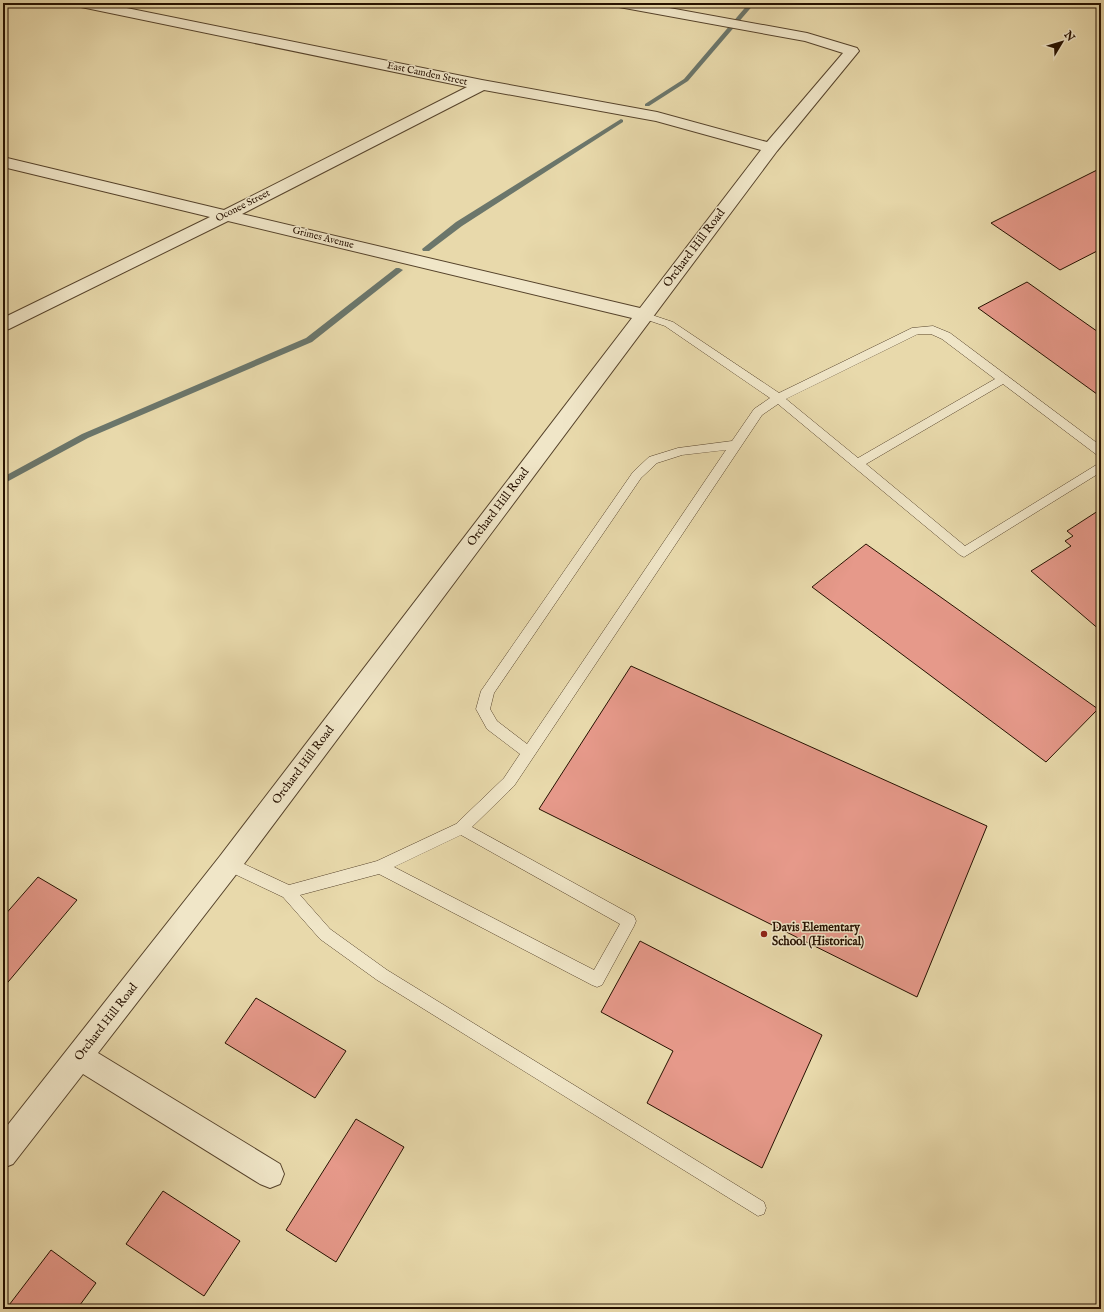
<svg xmlns="http://www.w3.org/2000/svg" width="1104" height="1312" font-family="'IM FELL English',serif">
  <style>
    .lines { fill: none; stroke-linecap: round; stroke-linejoin: round }
    .stream { fill: #6b766b; fill-rule: evenodd }
    .building { fill: #e6998a; stroke: #261100 }
    .service-casing { stroke: #56432b; stroke-width: 1 }
    .minor-casing { stroke: #56432b; stroke-width: 2 }
    .service { fill: #f0e6c8; fill-rule: evenodd }
    .minor { fill: #f0e6c8; fill-rule: evenodd }
    .poi-dot { fill: #8f2418; stroke: #f0e6c8; stroke-width: 1.5 }
    .labels { text-anchor: middle; dominant-baseline: central; stroke-width: 3; stroke-linejoin: round; paint-order: stroke }
    .far-street-label { font-size: 10px; fill: #261100; stroke: #f0e6c8 }
    .street-label { font-size: 12px; fill: #261100; stroke: #f0e6c8 }
    .poi-label { font-size: 12px; font-weight: bold; fill: #261100; stroke: #f0e6c8; text-anchor: start }
  </style>
  <rect width="100%" height="100%" fill="#e8d9ab"/>
  <filter id="stains"><feTurbulence type="fractalNoise" baseFrequency=".005" numOctaves="4"/><feColorMatrix values="0 0 0 0 .2 0 0 0 0 .09 0 0 0 0 .02 0 0 0 .5 -.17"/></filter>
  <radialGradient id="worn" r=".72"><stop offset=".6" stop-color="#630" stop-opacity="0"/><stop offset="1" stop-color="#630" stop-opacity=".3"/></radialGradient>
  <g class="lines">
    <!-- stream -->
    <path class="stream" d="M749 3H755L688 81 649 106H645V104L684 79Z
      M621 119 623 120V122L462 226 429 251H423L422 249 456 222Z
      M396 268H399L403 270 312 342 88 438 3 484V477L82 434 306 338Z"/>
  </g>
  <!-- building -->
  <path class="building" d="M1101 168V249L1060 270 991 223Z
    M1027 282 1101 334V397L978 308Z
    M1101 509V631L1031 571 1071 546 1065 541 1073 536 1067 531Z
    M866 544 1098 709 1046 762 812 587Z
    M631 666 987 826 917 997 539 809Z
    M38 877 77 900 3 988V917Z
    M640 941 822 1035 762 1168 647 1103 673 1051 601 1012Z
    M256 998 346 1051 315 1098 225 1043Z
    M356 1119 404 1147 336 1262 286 1230Z
    M163 1191 240 1241 204 1296 126 1244Z
    M51 1250 96 1283 77 1309H6Z"/>
  <g class="lines">
    <defs>
      <path id="service" d="M643 312 673 322 779 393 912 328 933 326 950 333 1101 446V456L1097 455 1003 384 866 464 965 546 1101 462V472L964 557 960 555 778 404 762 415 514 786 472 827 634 916 636 921 634 926 602 985 597 987 592 985 379 874 300 895 330 929 387 970 764 1202 766 1208 764 1214 758 1216 377 980 320 939 283 897 224 869 222 864 224 859 229 857 289 885 377 861 456 824 504 778 520 754 487 729 476 709 481 691 633 472 649 457 678 448 732 441 754 409 770 398 665 326 639 317 638 315ZM918 334H931L942 339 995 379 858 458 786 399ZM726 450 527 744 497 721 490 709 494 693 641 478 657 463 682 455ZM461 835 620 924 594 970 394 867Z"/>
      <path id="minor" d="M74 3H102L482 80 657 112 767 142 843 53 805 41 619 7 614 6 612 3H642L807 33 857 48 859 51 777 151 238 872 98 1053 280 1164 284 1174 280 1184 270 1188 260 1184 83 1074 13 1164 3 1168V1131L220 856 632 318 228 221 9 329 3 331V318L210 217 3 167V157L224 210 467 87 81 7 76 6ZM484 90 656 121 761 150 640 308 242 214Z"/>
    </defs>
    <!-- service casing -->
    <use href="#service" class="service-casing"/>
    <!-- minor casing -->
    <use href="#minor" class="minor-casing"/>
    <!-- service -->
    <use href="#service" class="service"/>
    <!-- minor -->
    <use href="#minor" class="minor"/>
  </g>
  <!-- markers -->
  <circle class="poi-dot" cx="764" cy="934" r="4"/>
  <g class="labels">
    <!-- far-street labels -->
    <g class="far-street-label">
      <text transform="translate(427 74) rotate(12)">East Camden Street</text>
      <text transform="translate(243 206) rotate(-27)">Oconee Street</text>
      <text transform="translate(323 238) rotate(14)">Grimes Avenue</text>
    </g>
    <!-- street labels -->
    <g class="street-label">
      <text transform="translate(694 248) rotate(-53)">Orchard Hill Road</text>
      <text transform="translate(498 507) rotate(-53)">Orchard Hill Road</text>
      <text transform="translate(303 765) rotate(-53)">Orchard Hill Road</text>
      <text transform="translate(106 1022) rotate(-52)">Orchard Hill Road</text>
    </g>
    <!-- poi labels -->
    <g class="poi-label">
      <text x="772" y="927">Davis Elementary<tspan x="772" dy="14">School (Historical)</tspan></text>
    </g>
  </g>
  <!-- margin -->
  <rect width="1104" height="1312" fill="none" stroke="#e8d9ab" stroke-width="16"/>
  <rect x="4" y="4" width="1096" height="1304" fill="none" stroke="#261100" stroke-width="2"/>
  <rect x="8" y="8" width="1088" height="1296" fill="none" stroke="#261100"/>
  <!-- north arrow -->
  <g transform="translate(1062 42) rotate(52)" stroke="#f0e6c8" stroke-width="3" paint-order="stroke">
  <path d="M0-3L7 15L0 10L-7 15Z" fill="#261100"/>
  <text y="-6" font-size="11" font-weight="bold" text-anchor="middle" fill="#261100">N</text>
  </g>
  <rect width="100%" height="100%" filter="url(#stains)"/>
  <rect width="100%" height="100%" fill="url(#worn)"/>
</svg>
